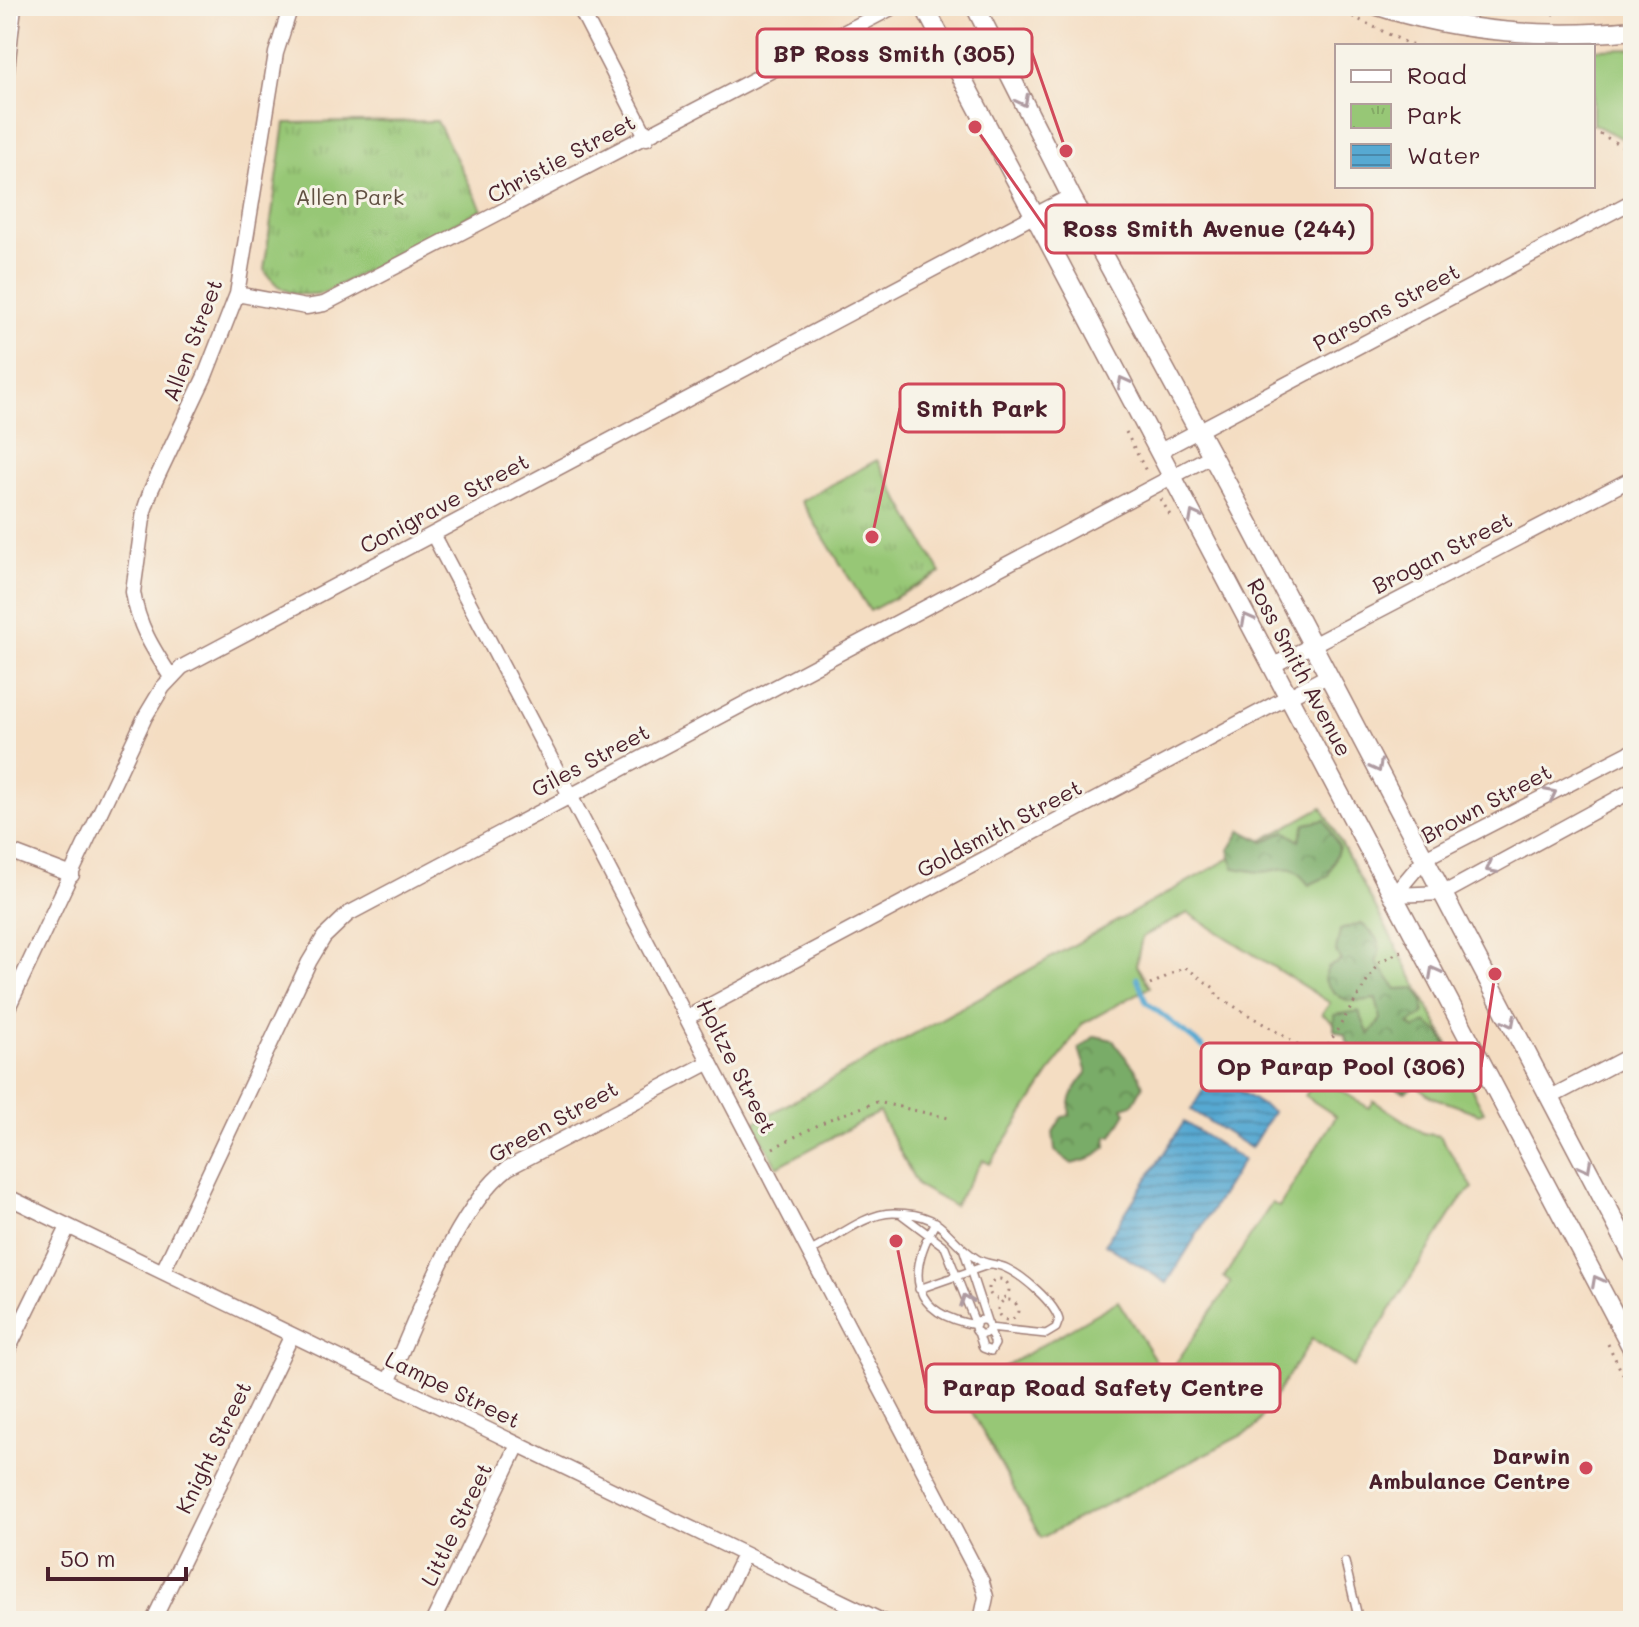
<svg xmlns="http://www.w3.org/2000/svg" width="1639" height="1627" font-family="Mali,sans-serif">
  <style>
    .grass { fill: #97c776; stroke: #707350; stroke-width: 2 }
    .forest { fill: url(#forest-crowns); stroke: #626649; stroke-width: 2 }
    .park { fill: url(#park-tufts); stroke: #707350; stroke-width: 2 }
    .water { fill: url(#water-rules); stroke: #50647e; stroke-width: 2 }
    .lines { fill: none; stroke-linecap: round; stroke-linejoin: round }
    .stream { stroke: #57a9d2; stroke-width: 5 }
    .service-casing { stroke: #9f7e76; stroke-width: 10 }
    .minor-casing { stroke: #9f7e76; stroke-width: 17 }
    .tertiary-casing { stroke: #9f7e76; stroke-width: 21 }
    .path { stroke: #9f7e76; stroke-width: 3; stroke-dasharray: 2 6; stroke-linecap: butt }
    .service { stroke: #fff; stroke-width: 7 }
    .minor { stroke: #fff; stroke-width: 14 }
    .tertiary { stroke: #fff; stroke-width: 18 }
    .oneway { stroke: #ae9aa0 }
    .poi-dot { fill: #d1495b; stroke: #f7f3e8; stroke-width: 3 }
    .labels { text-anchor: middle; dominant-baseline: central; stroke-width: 6; stroke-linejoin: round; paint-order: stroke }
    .street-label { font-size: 22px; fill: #4a1f2b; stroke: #f7f3e8 }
    .park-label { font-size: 22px; fill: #615142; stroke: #f7f3e8 }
    .poi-label { font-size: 22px; font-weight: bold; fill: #4a1f2b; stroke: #f7f3e8; text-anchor: end }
    .leader { fill: none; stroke: #d1495b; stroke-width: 3 }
    .callout-dot { fill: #d1495b; stroke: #f7f3e8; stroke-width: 3 }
    .callout { fill: #f7f3e8; stroke: #d1495b; stroke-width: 3 }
    .callout-label { font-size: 24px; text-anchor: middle; font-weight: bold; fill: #4a1f2b }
  </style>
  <defs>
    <pattern id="forest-crowns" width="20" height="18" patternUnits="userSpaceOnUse" patternTransform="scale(2)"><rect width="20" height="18" fill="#79ac67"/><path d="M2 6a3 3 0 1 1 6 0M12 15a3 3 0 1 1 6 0" fill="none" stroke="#658b55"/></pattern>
    <pattern id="park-tufts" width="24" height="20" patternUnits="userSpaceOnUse" patternTransform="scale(2)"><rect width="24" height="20" fill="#97c776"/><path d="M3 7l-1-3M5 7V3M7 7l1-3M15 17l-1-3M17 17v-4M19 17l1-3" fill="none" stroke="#84aa66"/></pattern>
    <pattern id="water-rules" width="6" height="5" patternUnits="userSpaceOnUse" patternTransform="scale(2)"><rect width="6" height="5" fill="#57a9d2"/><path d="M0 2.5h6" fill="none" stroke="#4a89ab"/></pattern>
  </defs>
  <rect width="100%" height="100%" fill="#f7f3e8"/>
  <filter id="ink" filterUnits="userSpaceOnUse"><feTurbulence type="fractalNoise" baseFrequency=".0125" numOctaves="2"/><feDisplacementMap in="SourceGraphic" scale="16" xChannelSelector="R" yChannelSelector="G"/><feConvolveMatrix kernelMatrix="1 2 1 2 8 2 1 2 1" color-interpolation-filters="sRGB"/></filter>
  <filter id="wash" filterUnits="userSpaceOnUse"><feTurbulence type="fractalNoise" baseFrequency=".006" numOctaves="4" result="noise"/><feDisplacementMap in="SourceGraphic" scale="32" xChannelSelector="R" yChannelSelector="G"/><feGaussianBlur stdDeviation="1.8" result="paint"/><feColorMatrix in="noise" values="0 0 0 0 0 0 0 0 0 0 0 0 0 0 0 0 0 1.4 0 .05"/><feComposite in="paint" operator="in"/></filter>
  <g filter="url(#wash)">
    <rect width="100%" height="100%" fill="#f4ddc2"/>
    <!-- grass -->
    <path class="grass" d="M1633 48V144L1593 124V49Z
      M1322 807 1484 1112 1479 1114 1430 1096 1322 1014 1330 1003 1188 913 1142 937 1136 965 1150 987 1082 1024 990 1164 983 1160 954 1206 918 1186 879 1112 777 1167 754 1123Z
      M1318 1076 1369 1108 1374 1101 1423 1133 1440 1136 1473 1188 1463 1196 1354 1367 1312 1339 1254 1429 1041 1538 961 1392 1118 1301 1169 1382 1173 1375 1169 1373 1231 1283 1224 1277 1272 1203 1279 1207 1336 1116 1305 1096Z"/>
    <!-- forest -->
    <path class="forest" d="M1325 820 1339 847 1328 876 1309 885C1289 861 1289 869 1262 872 1253 872 1243 869 1234 868L1229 850 1241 830 1264 842 1285 831 1299 841 1305 824Z
      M1361 923C1375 935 1385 943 1376 962L1397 989 1415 988 1423 1000 1424 1014 1409 1024 1415 1029 1426 1023 1440 1033 1451 1052 1445 1064 1428 1065V1078L1405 1092 1381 1080 1376 1068 1356 1061 1344 1034 1334 1030V1015L1359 1011 1369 1035 1381 1019 1376 999C1349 1003 1340 1003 1324 980L1328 967 1341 961 1336 951 1340 930Z
      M1095 1036 1113 1040C1123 1058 1138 1066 1143 1086L1133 1104 1123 1107 1126 1113 1112 1136H1107L1106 1147 1090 1159 1072 1164 1055 1151 1053 1132 1062 1117 1070 1115C1067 1098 1077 1085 1087 1073L1079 1049Z"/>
    <!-- park -->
    <path class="park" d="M437 121 482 209 324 293C296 297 280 294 264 270L285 123Z
      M877 460 941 573 870 611 801 501Z"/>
    <!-- water -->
    <path class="water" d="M1213 1074 1273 1112 1251 1148 1191 1110Z
      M1184 1122 1243 1160 1167 1283 1105 1244Z"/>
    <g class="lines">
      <!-- stream -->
      <path class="stream" d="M1137 978 1146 1002 1203 1047"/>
    </g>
  </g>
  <g filter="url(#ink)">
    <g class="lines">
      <defs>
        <path id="service" d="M901 1214 945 1247 976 1325
          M936 1222C906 1273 910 1314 976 1325
          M964 1251 988 1324
          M809 1252C834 1240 865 1213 893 1213 947 1213 941 1236 977 1259 986 1265 996 1263 1006 1268 1023 1276 1054 1302 1059 1320L1056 1328 1046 1334 989 1328
          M919 1289 988 1265
          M975 1327a7 7 0 1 1 14 0a7 7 0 1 1-14 0Z
          M978 1332 983 1348 991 1351 995 1344 989 1329
          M1345 1562 1359 1621"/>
        <path id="minor" d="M579 6 647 138
          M6 78 14 6
          M237 294 306 307 324 304 895 6
          M1160 451 1633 201
          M433 534 982 1582 986 1597 981 1621
          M1272 666 1633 478
          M171 677C153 649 138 626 133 592L144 511 151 490 205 376 237 294 276 53 291 6
          M6 850 72 875
          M1394 895 1425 858 1633 751
          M1394 895 1444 893 1633 790
          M6 1012 145 717 163 687 182 667 1071 196
          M688 1017 1329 675
          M1549 1098 1633 1054
          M6 1196 882 1621
          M163 1271 309 962 324 937 348 914 1211 456
          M6 1354 68 1227
          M388 1382C417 1320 454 1210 508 1168L710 1062
          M153 1621 292 1335
          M433 1621 518 1445
          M712 1621 744 1555"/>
        <path id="tertiary" d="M924 6 1633 1350
          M975 6 1071 196 1249 524 1633 1256
          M1378 6C1457 32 1550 39 1633 30"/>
      </defs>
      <!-- service casing -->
      <use href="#service" class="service-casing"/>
      <!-- minor casing -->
      <use href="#minor" class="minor-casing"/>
      <!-- tertiary casing -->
      <use href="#tertiary" class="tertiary-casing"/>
      <!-- path -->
      <path class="path" d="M1331 6 1413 46
        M1497 6 1554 14
        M1593 130 1633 152
        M1126 432 1146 471
        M1161 499 1171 517
        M1150 985 1185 967 1214 988 1217 996 1297 1044 1313 1059
        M1311 1061 1328 1045 1379 962 1402 951
        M773 1148 830 1119 877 1102 953 1119
        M989 1289a10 10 0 1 1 20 0a10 10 0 1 1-20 0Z
        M998 1310a10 10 0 1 1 20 0a10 10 0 1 1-20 0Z
        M1608 1344 1633 1395"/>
      <!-- service -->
      <use href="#service" class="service"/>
      <!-- minor -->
      <use href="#minor" class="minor"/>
      <!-- tertiary -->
      <use href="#tertiary" class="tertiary"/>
    </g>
    <!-- one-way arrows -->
    <defs><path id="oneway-chevron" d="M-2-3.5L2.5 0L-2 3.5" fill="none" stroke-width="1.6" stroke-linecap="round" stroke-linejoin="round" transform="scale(2)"/></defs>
    <g class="oneway">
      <use href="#oneway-chevron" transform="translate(1023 101) rotate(63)"/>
      <use href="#oneway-chevron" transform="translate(1123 382) rotate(-118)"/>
      <use href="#oneway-chevron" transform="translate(1194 516) rotate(-118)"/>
      <use href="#oneway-chevron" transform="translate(1247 619) rotate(-118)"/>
      <use href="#oneway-chevron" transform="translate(1377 767) rotate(62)"/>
      <use href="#oneway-chevron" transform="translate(1551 794) rotate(-27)"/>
      <use href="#oneway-chevron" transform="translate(1491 868) rotate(152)"/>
      <use href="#oneway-chevron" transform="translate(1434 972) rotate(-118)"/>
      <use href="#oneway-chevron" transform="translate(1510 1022) rotate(63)"/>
      <use href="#oneway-chevron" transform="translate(1586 1167) rotate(62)"/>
      <use href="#oneway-chevron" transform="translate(1597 1281) rotate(-118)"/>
      <use href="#oneway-chevron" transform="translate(966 1300) rotate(-110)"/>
    </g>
  </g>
  <!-- markers -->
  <circle class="poi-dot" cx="1586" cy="1468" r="8"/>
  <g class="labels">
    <!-- street labels -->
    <g class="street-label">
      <text transform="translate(561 158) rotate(-28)">Christie Street</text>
      <text transform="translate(1386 307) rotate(-28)">Parsons Street</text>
      <text transform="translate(192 340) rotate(-69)">Allen Street</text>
      <text transform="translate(444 503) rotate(-28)">Conigrave Street</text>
      <text transform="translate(1442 552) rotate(-27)">Brogan Street</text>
      <text transform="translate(1300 667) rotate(62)">Ross Smith Avenue</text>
      <text transform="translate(590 760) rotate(-28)">Giles Street</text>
      <text transform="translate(1486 803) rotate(-28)">Brown Street</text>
      <text transform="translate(999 828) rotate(-28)">Goldsmith Street</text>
      <text transform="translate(737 1066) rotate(63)">Holtze Street</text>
      <text transform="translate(553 1121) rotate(-29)">Green Street</text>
      <text transform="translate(453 1389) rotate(26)">Lampe Street</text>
      <text transform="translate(213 1447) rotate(-64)">Knight Street</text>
      <text transform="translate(456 1524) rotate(-64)">Little Street</text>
    </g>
    <!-- park labels -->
    <g class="park-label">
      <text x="350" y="196">Allen Park</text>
    </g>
    <!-- poi labels -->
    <g class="poi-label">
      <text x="1570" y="1455">Darwin<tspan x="1570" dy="25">Ambulance Centre</tspan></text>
    </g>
  </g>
  <!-- callouts -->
  <path class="leader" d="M1066 151L1032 53M975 127L1046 229M872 537L900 408M1495 974L1481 1067M896 1241L926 1388"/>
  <g class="callout-dot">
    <circle cx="1066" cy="151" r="8"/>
    <circle cx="975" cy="127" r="8"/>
    <circle cx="872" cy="537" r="8"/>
    <circle cx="1495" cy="974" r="8"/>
    <circle cx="896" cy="1241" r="8"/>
  </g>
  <g class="callout">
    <rect x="757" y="29" width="275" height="48" rx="8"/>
    <rect x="1046" y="205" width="326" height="48" rx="8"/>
    <rect x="900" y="384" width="164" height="48" rx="8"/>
    <rect x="1201" y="1043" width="280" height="48" rx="8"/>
    <rect x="926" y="1364" width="354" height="48" rx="8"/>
  </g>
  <g class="callout-label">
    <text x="894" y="62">BP Ross Smith (305)</text>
    <text x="1209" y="237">Ross Smith Avenue (244)</text>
    <text x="982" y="417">Smith Park</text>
    <text x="1341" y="1075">Op Parap Pool (306)</text>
    <text x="1103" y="1396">Parap Road Safety Centre</text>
  </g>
  <!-- margin -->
  <rect width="1639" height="1627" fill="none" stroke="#f7f3e8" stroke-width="32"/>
  <!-- legend -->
  <rect x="1335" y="44" width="260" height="144" fill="#f7f3e8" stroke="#b29e9c" stroke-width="2"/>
  <rect x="1351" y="70" width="40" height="12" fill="#ffffff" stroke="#b29e9c" stroke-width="2"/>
  <text x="1407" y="84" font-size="24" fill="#4a1f2b">Road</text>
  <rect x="1351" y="104" width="40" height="24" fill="url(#park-tufts)" stroke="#b29e9c" stroke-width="2"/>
  <text x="1407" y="124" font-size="24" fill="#4a1f2b">Park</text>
  <rect x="1351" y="144" width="40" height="24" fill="url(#water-rules)" stroke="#b29e9c" stroke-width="2"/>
  <text x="1407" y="164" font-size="24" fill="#4a1f2b">Water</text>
  <!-- scale -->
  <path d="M48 1567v12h138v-12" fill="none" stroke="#4a1f2b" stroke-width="4"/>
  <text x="60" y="1567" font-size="24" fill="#4a1f2b" stroke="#f7f3e8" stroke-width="6" paint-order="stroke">50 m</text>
</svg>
